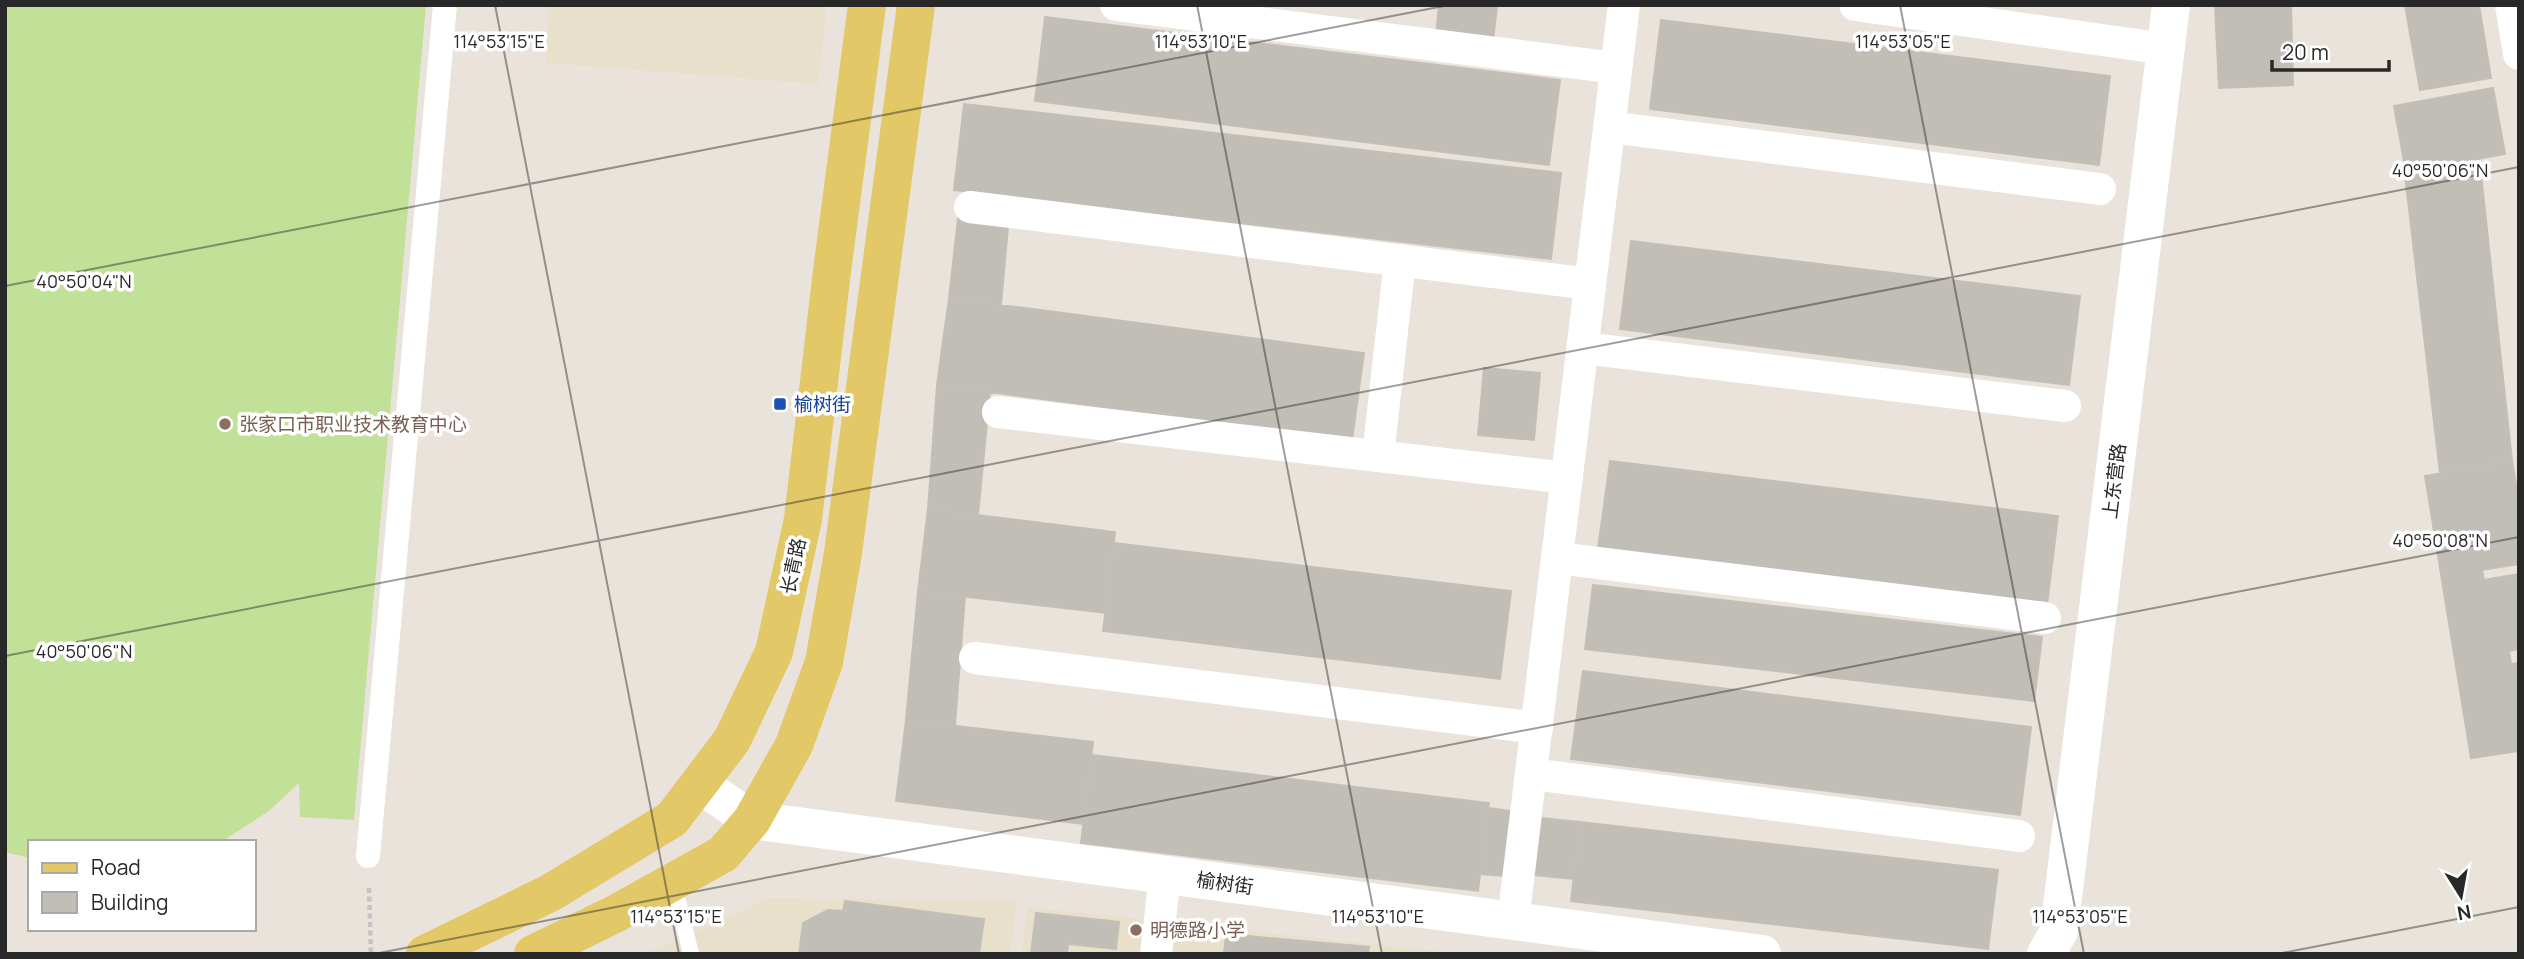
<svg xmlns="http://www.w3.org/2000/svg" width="2524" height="959" font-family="Manrope,'Noto Sans SC',sans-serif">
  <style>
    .education { fill: #e9e0cb }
    .pitch { fill: #c1e198 }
    .building { fill: #c1bdb7; stroke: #c4bfb5; stroke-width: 2 }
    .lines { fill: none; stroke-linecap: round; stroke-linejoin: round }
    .path { stroke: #c3c3c3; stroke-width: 4.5; stroke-dasharray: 5 3.5; stroke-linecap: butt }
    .service { stroke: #fff; stroke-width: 16 }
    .pedestrian { stroke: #fff; stroke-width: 24 }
    .minor { stroke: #fff; stroke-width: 32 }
    .tertiary { stroke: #fff; stroke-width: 38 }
    .primary { stroke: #e2c866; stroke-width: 38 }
    .ticks { fill: none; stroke: #282828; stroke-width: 2; stroke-opacity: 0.45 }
    .transit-dot { fill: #1a4fb4; stroke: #fff; stroke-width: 2.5 }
    .education-dot { fill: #8d6e63; stroke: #fff; stroke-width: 2.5 }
    .labels { text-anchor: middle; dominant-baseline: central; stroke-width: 7; stroke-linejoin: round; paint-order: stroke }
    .transit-label { font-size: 19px; fill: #164399; stroke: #fff; text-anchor: start }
    .education-label { font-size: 19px; fill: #785e54; stroke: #fff; text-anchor: start }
    .street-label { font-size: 19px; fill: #282828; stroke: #fff }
    .ticks-label { font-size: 18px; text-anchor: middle; fill: #282828; stroke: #fff; stroke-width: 7; stroke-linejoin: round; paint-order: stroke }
  </style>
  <rect width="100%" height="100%" fill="#e9e3db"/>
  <!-- education -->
  <path class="education" d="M549 5H827L818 84 546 63Z
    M770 898 1017 901 1010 954H644Z
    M1028 907 1465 954H1022Z"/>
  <!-- pitch -->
  <path class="pitch" d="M5 5H426L354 820 300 817 299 783 269 811 221 842H30V858L5 852Z"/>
  <!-- building -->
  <path class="building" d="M1439 5 1497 7 1493 40 1436 35Z
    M2215 5H2291L2293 85 2219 88Z
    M2405 5H2479L2491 78 2420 90Z
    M1045 17 1560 80 1549 165 1035 101Z
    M1661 20 2110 76 2099 165 1650 109Z
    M2493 88 2505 154 2406 172 2394 106Z
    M964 104 1561 173 1551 259 954 190Z
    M2480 165 2512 461 2440 473 2405 175Z
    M958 219 1008 226 1001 305 949 298Z
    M1631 241 2080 296 2069 385 1620 329Z
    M949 298 1364 353 1352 440 937 385Z
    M1484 368 1540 373 1534 440 1478 435Z
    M937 385 990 392 978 515 928 509Z
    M1610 461 2058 516 2047 605 1598 549Z
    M2512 461 2519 502V564L2482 570 2484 580 2519 574V649L2509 651 2511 664 2519 663V751L2471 758 2425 476Z
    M928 509 1115 532 1106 613 918 591Z
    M1114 543 1511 591 1500 679 1103 631Z
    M1593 585 2042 637 2034 701 1585 649Z
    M918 591 965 596 955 725 906 720Z
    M1583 671 2031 727 2020 815 1571 759Z
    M906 720 1093 742 1083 824 896 801Z
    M1092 755 1489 803 1478 891 1081 843Z
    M1488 808 1512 811 1506 876 1480 874Z
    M1540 818 1580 822 1574 879 1534 875Z
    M1580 822 1998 870 1988 949 1571 901Z
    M845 901 984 919 979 954H799L803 923 828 910 843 911Z
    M1036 913 1119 922 1116 949 1068 944 1067 954H1031Z
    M1226 934 1369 947 1368 954H1224Z"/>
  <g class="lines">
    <!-- path -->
    <path class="path" d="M369 888 371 954"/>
    <!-- service -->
    <path class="service" d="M673 881 691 954"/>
    <!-- pedestrian -->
    <path class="pedestrian" d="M368 856 445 5"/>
    <!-- minor -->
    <path class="minor" d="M1116 5 1616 68
      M1855 5 2166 49
      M2511 5 2519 54
      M1609 127 2100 189
      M970 207 1590 284
      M1583 348 2065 406
      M998 412 1567 478
      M1378 456 1400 260
      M1557 558 2045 618
      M975 658 1537 728
      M1531 774 2019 836
      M1513 921 1624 5
      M1156 954 1165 875"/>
    <!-- tertiary -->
    <path class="tertiary" d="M699 784 752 820 1762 954
      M2046 954 2059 931 2171 5"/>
    <!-- primary -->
    <path class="primary" d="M425 954 550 893 672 819 732 740 774 652 803 519 832 271 867 5
      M533 954 615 914 723 854 752 820 794 745 824 662 843 553 916 5"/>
  </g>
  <!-- ticks -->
  <path class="ticks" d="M495 5 679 954M1197 5 1382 954M1900 5 2084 954M5 286 1449 5M5 656 2519 167M374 954 2519 537M2277 954 2519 907"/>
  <!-- markers -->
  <rect class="transit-dot" x="773" y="397" width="14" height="14" rx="3.5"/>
  <g class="education-dot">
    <circle cx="225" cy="424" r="7"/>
    <circle cx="1136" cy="930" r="7"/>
  </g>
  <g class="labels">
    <!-- transit labels -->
    <g class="transit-label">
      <text x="794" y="404">榆树街</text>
    </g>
    <!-- education labels -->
    <g class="education-label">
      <text x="239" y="424">张家口市职业技术教育中心</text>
      <text x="1150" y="930">明德路小学</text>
    </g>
    <!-- street labels -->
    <g class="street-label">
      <text transform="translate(2114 481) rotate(-83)">上东营路</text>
      <text transform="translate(793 566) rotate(-78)">长青路</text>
      <text transform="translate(1225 883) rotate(8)">榆树街</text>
    </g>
  </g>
  <g class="ticks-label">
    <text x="499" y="48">114°53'15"E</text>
    <text x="1201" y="48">114°53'10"E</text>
    <text x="1903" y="48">114°53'05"E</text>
    <text x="2440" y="177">40°50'06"N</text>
    <text x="84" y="288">40°50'04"N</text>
    <text x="2440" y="547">40°50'08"N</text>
    <text x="84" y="658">40°50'06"N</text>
    <text x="676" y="923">114°53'15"E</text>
    <text x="1378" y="923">114°53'10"E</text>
    <text x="2080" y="923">114°53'05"E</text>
  </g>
  <!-- border -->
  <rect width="2524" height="959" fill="none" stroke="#282828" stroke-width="14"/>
  <!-- legend -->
  <rect x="28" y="840" width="228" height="91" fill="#ffffff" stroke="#a9a9a9" stroke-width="2"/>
  <rect x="42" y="863" width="35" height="10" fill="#e2c866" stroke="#a9a9a9" stroke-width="2"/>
  <text x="91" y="875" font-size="21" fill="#282828">Road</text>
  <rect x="42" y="892" width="35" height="21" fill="#c1bdb7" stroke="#a9a9a9" stroke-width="2"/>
  <text x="91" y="910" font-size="21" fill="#282828">Building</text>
  <!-- north arrow -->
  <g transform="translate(2461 896) rotate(169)" stroke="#ffffff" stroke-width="5" paint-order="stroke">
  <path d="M0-5L12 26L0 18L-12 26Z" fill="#282828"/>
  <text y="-10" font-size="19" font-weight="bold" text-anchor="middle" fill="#282828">N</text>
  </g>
  <!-- scale -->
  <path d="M2272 60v10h117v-10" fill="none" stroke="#282828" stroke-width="3.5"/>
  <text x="2282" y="60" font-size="21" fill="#282828" stroke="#ffffff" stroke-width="5" paint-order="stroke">20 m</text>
</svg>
